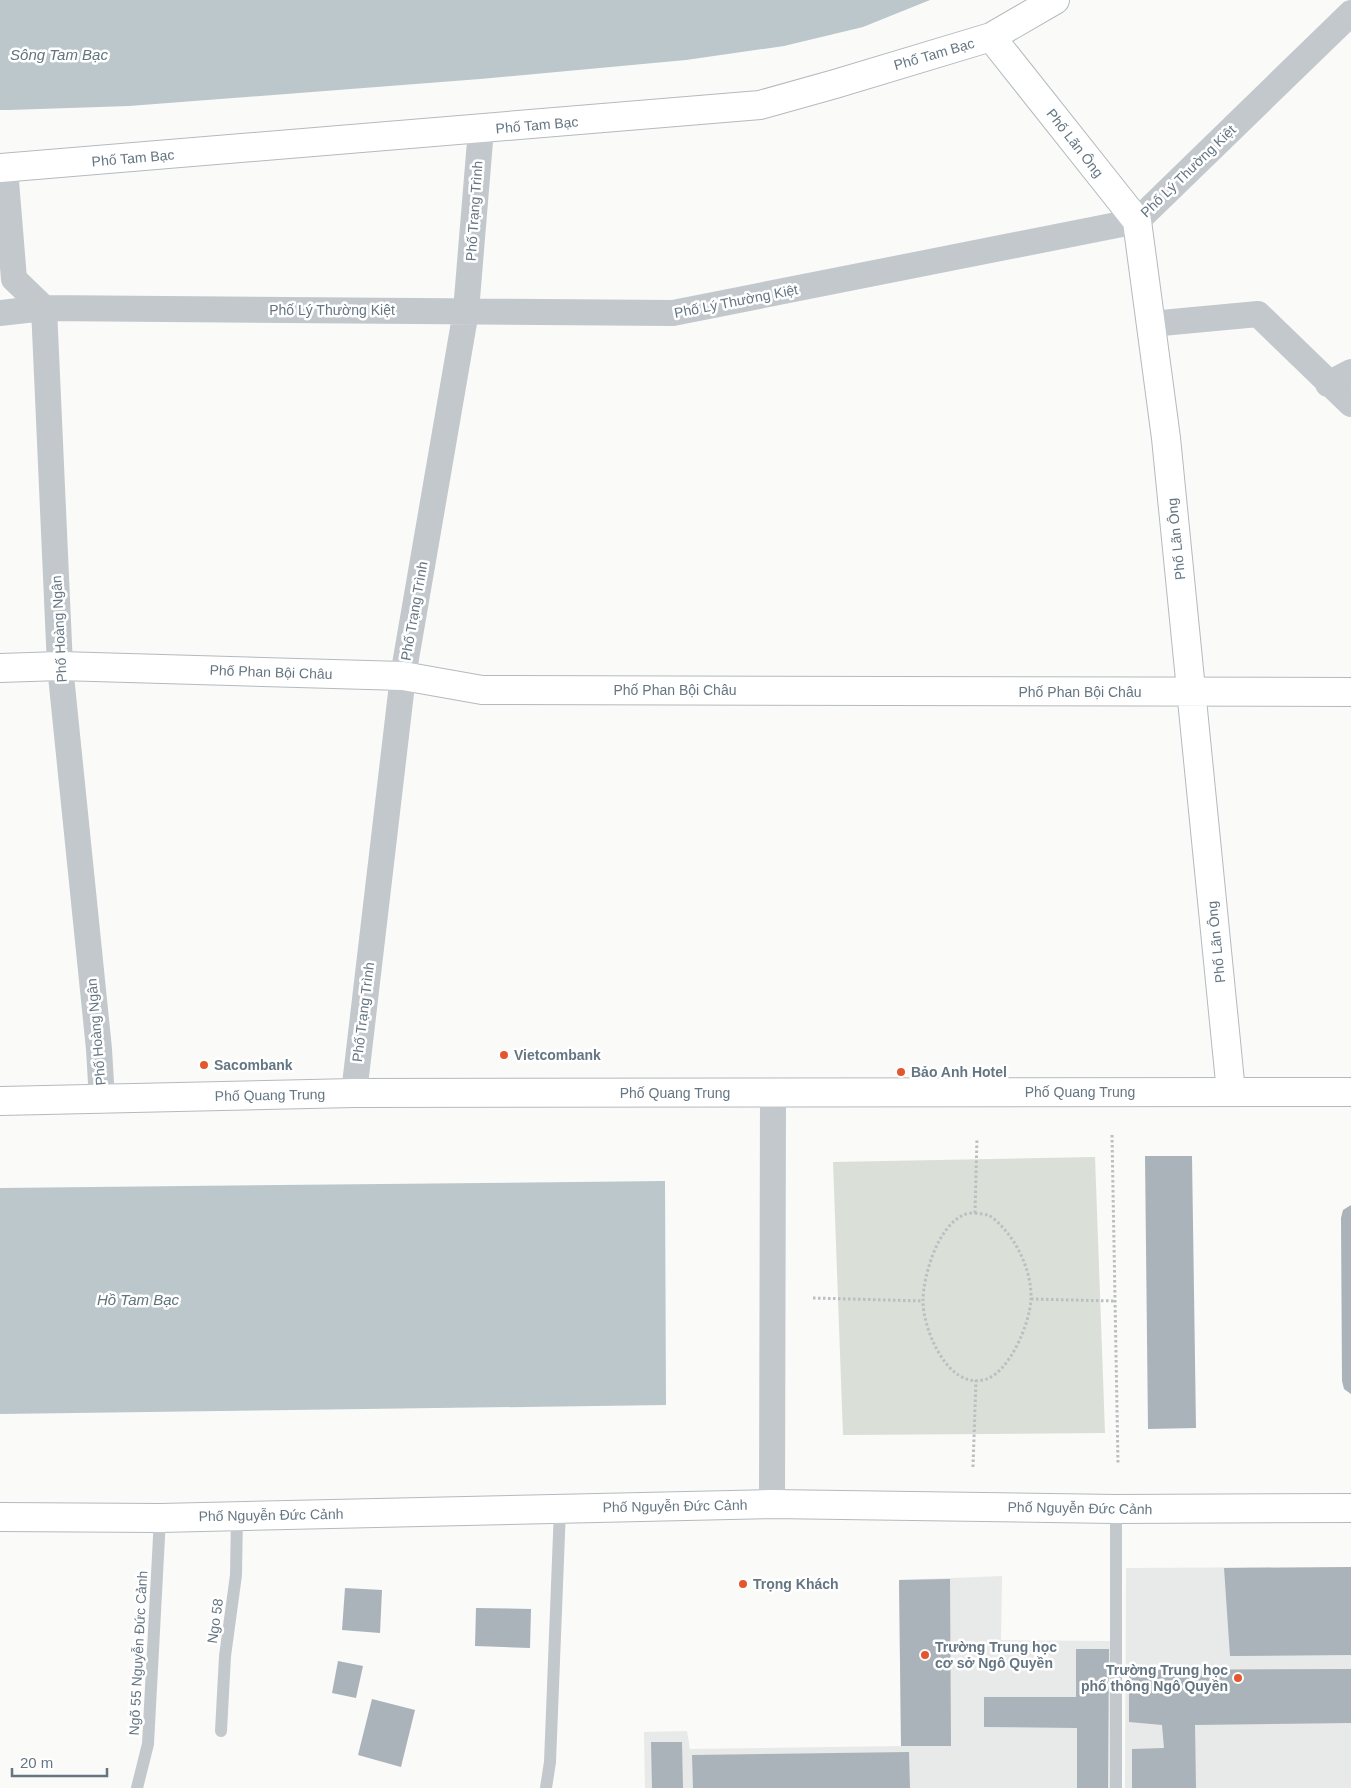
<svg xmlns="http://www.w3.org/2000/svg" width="1351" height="1788" font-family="Helvetica,sans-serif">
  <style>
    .built { fill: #e8e9e9 }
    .green { fill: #dadfd7 }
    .water { fill: #bbc7cb }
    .building { fill: #aab3b9 }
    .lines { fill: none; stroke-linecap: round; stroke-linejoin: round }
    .secondary-casing { stroke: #b3babf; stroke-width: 30 }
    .path { stroke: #bbbfc2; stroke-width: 3; stroke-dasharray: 2.5 2.5; stroke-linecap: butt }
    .lane { stroke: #c3c8cc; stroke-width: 12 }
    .street { stroke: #c3c8cc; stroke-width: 26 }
    .secondary { stroke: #fff; stroke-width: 28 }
    .poi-dot { fill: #e4572e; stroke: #fff; stroke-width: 2 }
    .labels { text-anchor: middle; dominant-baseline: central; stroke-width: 5; stroke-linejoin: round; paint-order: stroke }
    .street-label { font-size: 14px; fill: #657683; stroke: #fff }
    .poi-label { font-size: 14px; font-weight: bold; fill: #657683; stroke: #fff; text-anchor: start }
    .water-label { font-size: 15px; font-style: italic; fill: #60757c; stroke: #fff }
  </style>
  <rect width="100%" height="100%" fill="#fafaf8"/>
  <!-- built -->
  <path class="built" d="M1351 1567V1788H1125L1126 1568Z
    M1002 1576 1001 1640 1111 1641V1788H645L644 1732 687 1731 690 1749 901 1746 899 1580Z"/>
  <!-- green -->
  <path class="green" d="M1095 1157 1105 1433 843 1435 833 1162Z"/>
  <!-- water -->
  <path class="water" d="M0 0H930L863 27 784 46 686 60 480 79 129 106 9 110H0Z
    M665 1181 666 1405 0 1414V1188Z"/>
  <!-- building -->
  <path class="building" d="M1145 1156H1192L1196 1428 1148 1429Z
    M1351 1205V1394L1344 1389 1342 1381 1341 1218 1343 1210Z
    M1351 1567V1655L1230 1656 1224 1568Z
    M950 1579 951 1746H901L899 1580Z
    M345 1588 382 1590 380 1633 342 1630Z
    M476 1608 531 1609 530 1648 475 1646Z
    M1076 1649H1109L1108 1788H1077V1728L984 1727V1697H1076Z
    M338 1661 363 1666 356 1698 332 1693Z
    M1351 1669V1723L1195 1725 1196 1788H1132V1749L1164 1748 1162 1725 1129 1722V1670Z
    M372 1699 415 1710 401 1767 358 1755Z
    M651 1742H682L683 1788H652Z
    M909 1752 910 1788H693L692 1755Z"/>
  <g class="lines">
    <defs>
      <path id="secondary" d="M991 37 1137 221 1166 438 1231 1092
        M0 168 760 105 835 84 991 37 1055 0
        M0 668 60 666 403 676 482 690 1351 692
        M0 1101 354 1093 1351 1092
        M0 1517 160 1518 772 1504 1116 1509 1351 1508"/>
    </defs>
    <!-- secondary casing -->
    <use href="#secondary" class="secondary-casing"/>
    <!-- path -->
    <path class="path" d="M1112 1135 1118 1463
      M975 1213C980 1214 986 1214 990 1216 1014 1233 1032 1269 1031 1299 1030 1323 1009 1375 983 1380 947 1388 923 1329 923 1301 923 1276 938 1225 964 1215 967 1213 972 1213 975 1213Z
      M975 1213 977 1138
      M813 1298 923 1301
      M1031 1299 1114 1301
      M973 1467 976 1380"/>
    <!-- lane -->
    <path class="lane" d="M1116 1509V1788
      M221 1731 225 1656 236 1575 237 1515
      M137 1788 148 1744 160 1518
      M546 1788 550 1762 560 1509"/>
    <!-- street -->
    <path class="street" d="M5 169 14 279 44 308 60 666 99 1049 102 1100
      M0 313 44 308 673 313 1137 221 1351 13
      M1151 324 1258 314 1351 404
      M1328 384 1351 372
      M354 1093 403 676 466 311 481 129
      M772 1504 773 1093"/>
    <!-- secondary -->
    <use href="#secondary" class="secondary"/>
  </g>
  <!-- markers -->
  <g class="poi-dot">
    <circle cx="504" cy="1055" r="5"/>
    <circle cx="204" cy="1065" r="5"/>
    <circle cx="901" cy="1072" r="5"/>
    <circle cx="743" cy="1584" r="5"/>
    <circle cx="925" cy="1655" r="5"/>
    <circle cx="1238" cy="1678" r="5"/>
  </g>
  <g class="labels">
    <!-- street labels -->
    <g class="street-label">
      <text transform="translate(934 54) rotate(-16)">Phố Tam Bạc</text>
      <text transform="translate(537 125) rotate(-5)">Phố Tam Bạc</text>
      <text transform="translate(1075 143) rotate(52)">Phố Lãn Ông</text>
      <text transform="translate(133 158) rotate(-5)">Phố Tam Bạc</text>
      <text transform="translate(1188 171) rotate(-44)">Phố Lý Thường Kiệt</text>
      <text transform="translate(474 211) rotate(-86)">Phố Trạng Trình</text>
      <text transform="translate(736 301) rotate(-11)">Phố Lý Thường Kiệt</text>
      <text x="332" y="310">Phố Lý Thường Kiệt</text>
      <text transform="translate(1176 539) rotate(-96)">Phố Lãn Ông</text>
      <text transform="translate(414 611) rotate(-80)">Phố Trạng Trình</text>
      <text transform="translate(59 629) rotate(-93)">Phố Hoàng Ngân</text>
      <text transform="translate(271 672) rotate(2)">Phố Phan Bội Châu</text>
      <text x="675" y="690">Phố Phan Bội Châu</text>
      <text x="1080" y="692">Phố Phan Bội Châu</text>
      <text transform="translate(1216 942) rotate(-96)">Phố Lãn Ông</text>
      <text transform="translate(363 1012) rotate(-83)">Phố Trạng Trình</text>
      <text transform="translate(96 1032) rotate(-95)">Phố Hoàng Ngân</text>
      <text x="1080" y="1092">Phố Quang Trung</text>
      <text x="675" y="1093">Phố Quang Trung</text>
      <text transform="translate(270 1095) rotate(-1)">Phố Quang Trung</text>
      <text transform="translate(675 1506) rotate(-1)">Phố Nguyễn Đức Cảnh</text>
      <text transform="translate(1080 1508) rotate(1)">Phố Nguyễn Đức Cảnh</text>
      <text transform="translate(271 1515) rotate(-1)">Phố Nguyễn Đức Cảnh</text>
      <text transform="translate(215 1621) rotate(-82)">Ngo 58</text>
      <text transform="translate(138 1653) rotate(-87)">Ngõ 55 Nguyễn Đức Cảnh</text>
    </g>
    <!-- poi labels -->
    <g class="poi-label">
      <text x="514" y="1055">Vietcombank</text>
      <text x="214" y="1065">Sacombank</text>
      <text x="911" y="1072">Bảo Anh Hotel</text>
      <text x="753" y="1584">Trọng Khách</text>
      <text x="935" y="1647">Trường Trung học<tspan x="935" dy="16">cơ sở Ngô Quyền</tspan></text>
      <text x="1228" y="1670" text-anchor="end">Trường Trung học<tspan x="1228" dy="16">phổ thông Ngô Quyền</tspan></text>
    </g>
    <!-- water labels -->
    <g class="water-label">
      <text x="59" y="54">Sông Tam Bạc</text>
      <text x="138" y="1299">Hồ Tam Bạc</text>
    </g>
  </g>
  <!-- scale -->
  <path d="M12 1768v8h95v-8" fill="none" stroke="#657683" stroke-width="2.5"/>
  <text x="20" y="1768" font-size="15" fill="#657683" stroke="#ffffff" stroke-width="4" paint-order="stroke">20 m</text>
</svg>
